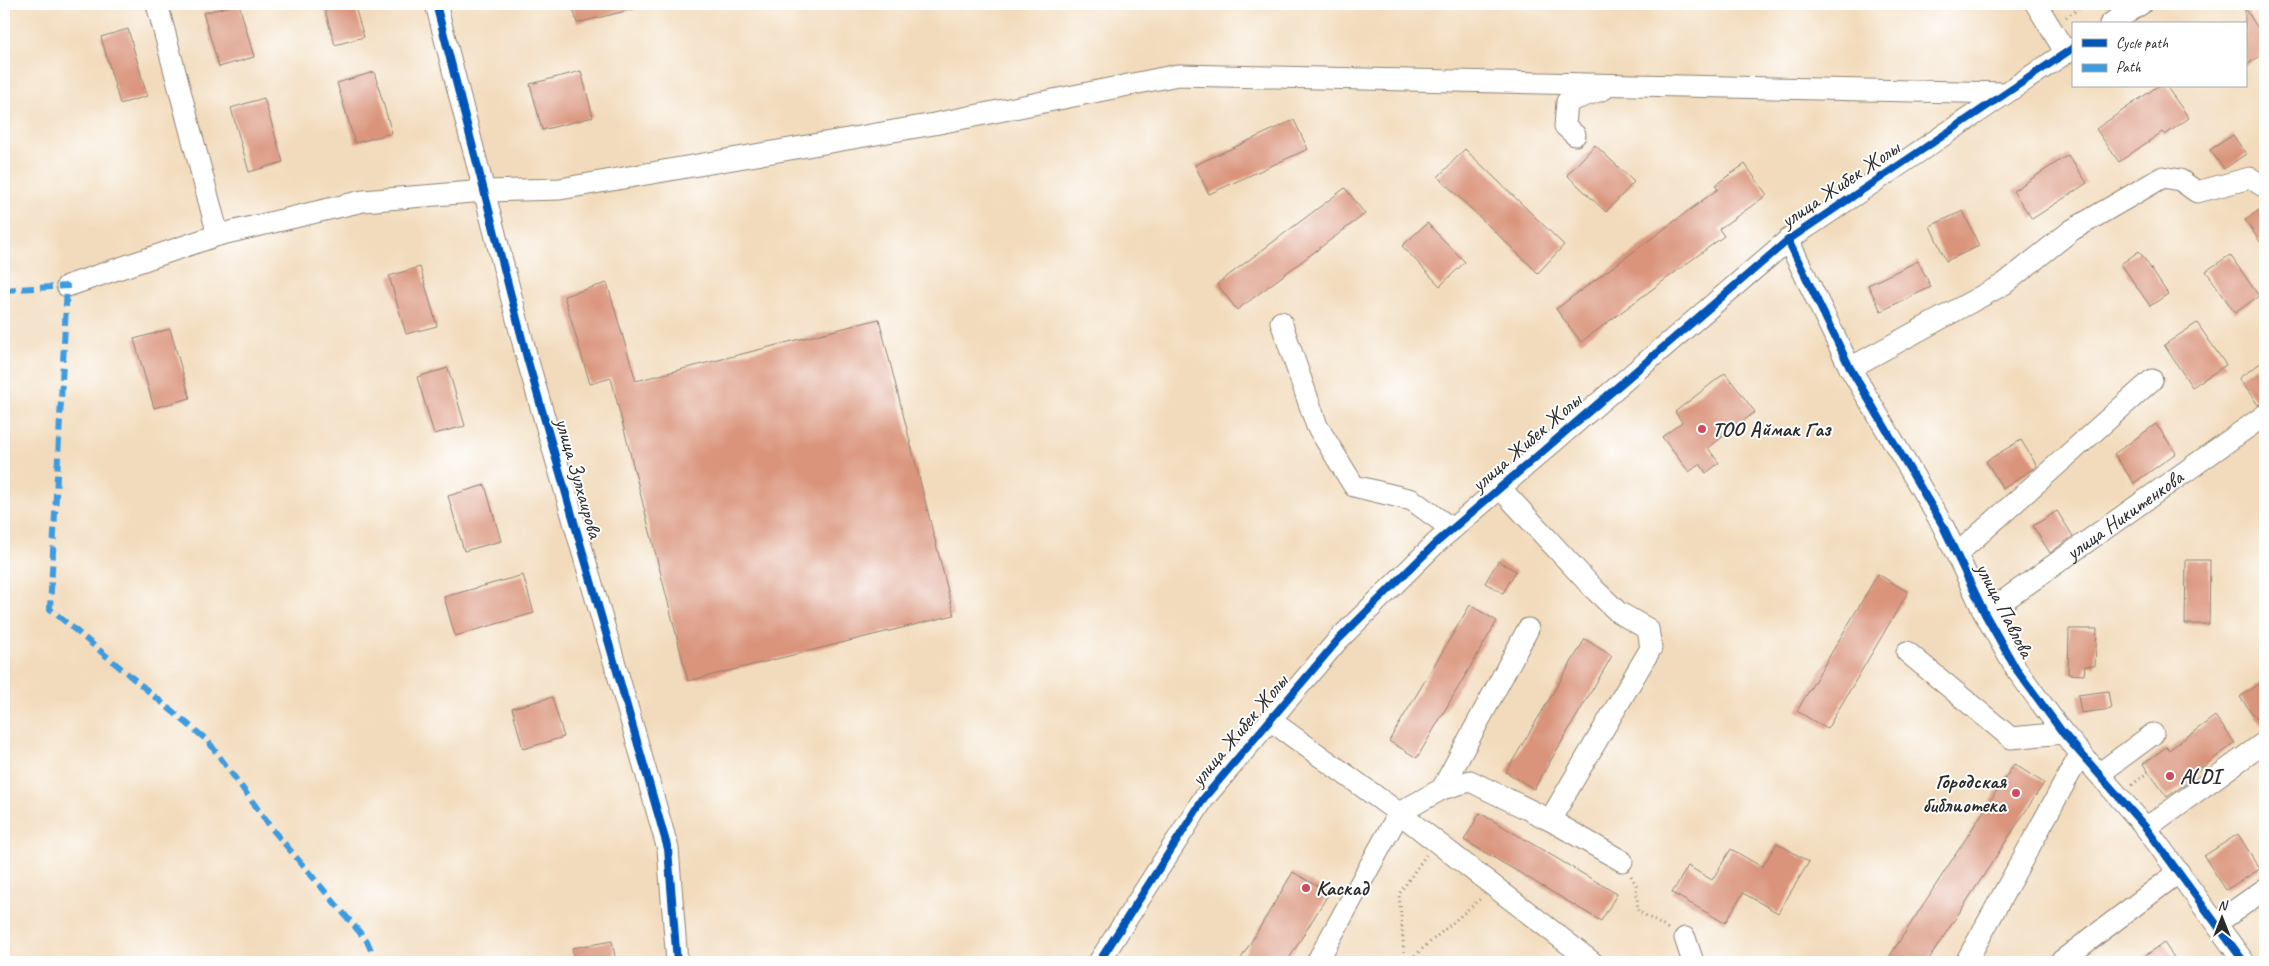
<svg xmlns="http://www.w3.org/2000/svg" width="2269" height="966" font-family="Caveat,sans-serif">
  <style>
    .building { fill: #da947b }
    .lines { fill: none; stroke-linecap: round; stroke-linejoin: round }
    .minor-casing { stroke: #8e8374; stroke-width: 23 }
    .path { stroke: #8e8374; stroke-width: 3; stroke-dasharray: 1 4; stroke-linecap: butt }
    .minor { stroke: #fff; stroke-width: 21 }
    .quiet { stroke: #3d9ce1; stroke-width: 6; stroke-dasharray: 12 6; stroke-linecap: butt }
    .cycleway-casing { stroke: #fff; stroke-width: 11 }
    .cycleway { stroke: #0057b8; stroke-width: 8 }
    .poi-dot { fill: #d1495b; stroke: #fff; stroke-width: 2 }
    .labels { text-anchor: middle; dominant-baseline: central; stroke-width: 4; stroke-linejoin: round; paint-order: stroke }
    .street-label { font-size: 21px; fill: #2b2b2b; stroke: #fff }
    .poi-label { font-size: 21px; font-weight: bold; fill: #2b2b2b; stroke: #fff; text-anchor: start }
  </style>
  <rect width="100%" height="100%" fill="#fff"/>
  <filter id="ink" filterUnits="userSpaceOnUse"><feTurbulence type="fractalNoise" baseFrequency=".02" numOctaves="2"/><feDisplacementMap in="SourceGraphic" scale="10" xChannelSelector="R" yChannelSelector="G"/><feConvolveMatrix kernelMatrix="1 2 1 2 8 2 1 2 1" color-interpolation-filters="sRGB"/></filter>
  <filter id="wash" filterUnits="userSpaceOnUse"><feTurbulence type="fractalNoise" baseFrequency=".0096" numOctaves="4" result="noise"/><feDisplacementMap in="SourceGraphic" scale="20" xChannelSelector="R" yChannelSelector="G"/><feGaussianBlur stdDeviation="1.12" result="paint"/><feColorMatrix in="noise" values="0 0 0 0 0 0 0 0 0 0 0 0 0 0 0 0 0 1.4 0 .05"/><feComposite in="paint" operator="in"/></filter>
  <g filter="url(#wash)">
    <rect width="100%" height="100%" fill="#f2dbbc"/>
    <g id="blocks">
      <!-- building -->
      <path class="building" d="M239 4 254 57 219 67 203 13Z
        M323 4H354L364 37 335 45Z
        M572 4H633L634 9 577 23Z
        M2245 8 2265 39V53L2245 66Z
        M128 29 147 96 120 104 101 37Z
        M581 71 593 117 542 130 530 84Z
        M374 72 392 133 355 143 337 83Z
        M2158 86H2166L2189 118 2165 135 2162 132 2119 162 2096 129Z
        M264 98 283 162 249 172 231 108Z
        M1294 120 1308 149 1209 194 1195 165Z
        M2233 135 2246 154 2224 169 2210 150Z
        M1595 145 1634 182 1606 212 1567 175Z
        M1465 149 1564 245 1538 273 1438 177Z
        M2068 155 2087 183 2032 219 2013 191Z
        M1745 164 1767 195 1719 229 1724 236 1581 342 1556 309 1718 189 1715 185Z
        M1345 188 1365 214 1237 310 1217 284Z
        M2265 206V249L2245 220Z
        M1963 211 1979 246 1946 261 1930 226Z
        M1427 223 1465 262 1440 286 1402 246Z
        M2139 251 2168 294 2150 306 2121 264Z
        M2230 255 2259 296 2235 313 2206 271Z
        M1918 261 1931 287 1881 311 1868 285Z
        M420 267 437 326 406 334 389 276Z
        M607 283 636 381 879 319 954 615 688 681 611 378 590 384 564 296Z
        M2197 323 2226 365 2192 387 2164 345Z
        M170 329 190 398 154 408 134 339Z
        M2265 360V403L2258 405 2239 378Z
        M448 368 465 426 434 434 417 377Z
        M1725 373 1755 412 1708 448 1719 463 1706 473 1700 464 1689 472 1662 437 1682 422 1675 412Z
        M2156 424 2176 453 2134 483 2114 454Z
        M2021 440 2037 466 2003 489 1986 461Z
        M485 485 501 541 464 551 448 496Z
        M2057 511 2073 536 2050 553 2033 526Z
        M2186 560H2210L2209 624H2185Z
        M1498 561 1516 571 1503 593 1485 583Z
        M1878 574 1908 592 1827 729 1797 711Z
        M523 575 534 613 455 636 444 597Z
        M1470 605 1497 621 1417 758 1389 741Z
        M2069 629H2097L2095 666H2085L2084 675 2068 674Z
        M1585 639 1612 656 1534 789 1506 772Z
        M2265 679V730L2240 697Z
        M2108 691 2111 709 2081 713 2078 695Z
        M552 697 564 737 523 749 512 708Z
        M2215 716 2235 743 2189 777 2191 780 2167 797 2143 764 2166 747 2169 750Z
        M2014 764 2044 783 1927 962H1886Z
        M1480 813 1617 894 1601 921 1464 840Z
        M2238 834 2260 869 2226 890 2204 856Z
        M1777 843 1809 862 1778 913 1743 893 1725 923 1672 893 1688 866 1712 880 1731 849 1762 867Z
        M1293 872 1329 893 1287 962H1239Z
        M612 941 616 962H575L572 948Z
        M2164 943 2177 962H2136Z"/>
    </g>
  </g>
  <g filter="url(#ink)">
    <use href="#blocks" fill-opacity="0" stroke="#8e8374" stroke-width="1"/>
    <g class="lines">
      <defs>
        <g id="minor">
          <path d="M157 4 218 235"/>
          <path d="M436 4 527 358 668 849 677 962"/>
          <path d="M2036 4 2066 53"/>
          <path d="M2110 24 2141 4"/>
          <path d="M1575 135 1565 126 1567 102 1604 89"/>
          <path d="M1788 240 1850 368 1942 524 1985 614 2016 669 2063 733 2146 828 2244 962"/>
          <path d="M67 286 218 235 363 201 484 191 560 189 934 124 1178 75 2006 93"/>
          <path d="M1281 322 1317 426 1354 486 1412 500 1452 529"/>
          <path d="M1850 368 2004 284 2072 230 2163 177 2180 180 2197 192 2250 178 2265 187"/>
          <path d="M1500 488 1594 589 1618 612 1648 629 1651 648 1550 820"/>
          <path d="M1957 554 2152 380"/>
          <path id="s1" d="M1985 614 2265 415"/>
          <path d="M1907 652 2011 738 2063 733"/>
          <path d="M1270 720 1399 813 1442 789 1470 781 1550 820 1622 861"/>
          <path d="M2099 774 2153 734"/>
          <path d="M1442 789 1528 629"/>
          <path d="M2146 828 2265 742"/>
          <path d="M2217 923 2265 889"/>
          <path d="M1685 938 1693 962"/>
          <path d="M1099 962 1204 798 1338 640 1436 543 1788 240 2073 48"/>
          <path d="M1317 962 1399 813 1592 962"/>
          <path d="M1966 962 2081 753"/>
          <path d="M2060 962 2179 872"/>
        </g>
      </defs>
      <!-- minor casing -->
      <use href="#minor" class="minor-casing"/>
      <!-- path -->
      <path class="path" d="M2066 17 2086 4
        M2132 785 2148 772
        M1631 876 1636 885 1638 911 1670 930
        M1405 962 1399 894 1426 855
        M1407 962 1480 899"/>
      <!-- minor -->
      <use href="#minor" class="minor"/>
      <!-- quiet -->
      <path class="quiet" d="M4 290 67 286 50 609 208 741 273 830 367 941 376 962"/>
      <defs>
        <path id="cycleway" d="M436 4 527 358 668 849 677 962
          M1788 240 1850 368 1942 524 1985 614 2016 669 2063 733 2146 828 2244 962
          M1099 962 1204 798 1338 640 1436 543 1788 240 2073 48"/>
      </defs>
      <!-- cycleway casing -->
      <use href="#cycleway" class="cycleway-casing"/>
      <!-- cycleway -->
      <use href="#cycleway" class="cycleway"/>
    </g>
  </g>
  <!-- markers -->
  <g class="poi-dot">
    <circle cx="1702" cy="429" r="5"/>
    <circle cx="2170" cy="776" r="5"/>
    <circle cx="2016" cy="793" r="5"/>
    <circle cx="1306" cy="888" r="5"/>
  </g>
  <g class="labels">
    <!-- street labels -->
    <g class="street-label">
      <text transform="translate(1840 184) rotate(-34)">улица Жибек Жолы</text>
      <text transform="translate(1526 442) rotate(-41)">улица Жибек Жолы</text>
      <text transform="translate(579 478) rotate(74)">улица Зулхаирова</text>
      <text stroke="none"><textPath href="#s1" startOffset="171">улица Никитенкова</textPath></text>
      <text transform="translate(2005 610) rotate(63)">улица Павлова</text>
      <text transform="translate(1239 730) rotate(-50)">улица Жибек Жолы</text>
    </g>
    <!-- poi labels -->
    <g class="poi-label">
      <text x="1712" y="429">ТОО Аймак Газ</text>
      <text x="2180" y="776">ALDI</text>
      <text x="2006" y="781" text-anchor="end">Городская<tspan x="2006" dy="24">библиотека</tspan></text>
      <text x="1316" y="888">Каскад</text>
    </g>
  </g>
  <!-- margin -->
  <rect width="2269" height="966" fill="none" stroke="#fff" stroke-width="20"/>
  <!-- legend -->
  <rect x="2072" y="22" width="175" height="65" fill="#ffffff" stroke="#aaaaaa"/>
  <rect x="2082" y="39" width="25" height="8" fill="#0057b8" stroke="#aaaaaa"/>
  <text x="2116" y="48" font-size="15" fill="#2b2b2b">Cycle path</text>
  <rect x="2082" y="64" width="25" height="8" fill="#3d9ce1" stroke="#aaaaaa"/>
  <text x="2116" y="72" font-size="15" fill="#2b2b2b">Path</text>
  <!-- north arrow -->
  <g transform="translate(2222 918)" stroke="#ffffff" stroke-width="4" paint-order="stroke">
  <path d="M0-4L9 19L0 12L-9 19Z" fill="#2b2b2b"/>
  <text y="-8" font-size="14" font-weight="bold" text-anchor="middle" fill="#2b2b2b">N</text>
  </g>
</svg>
